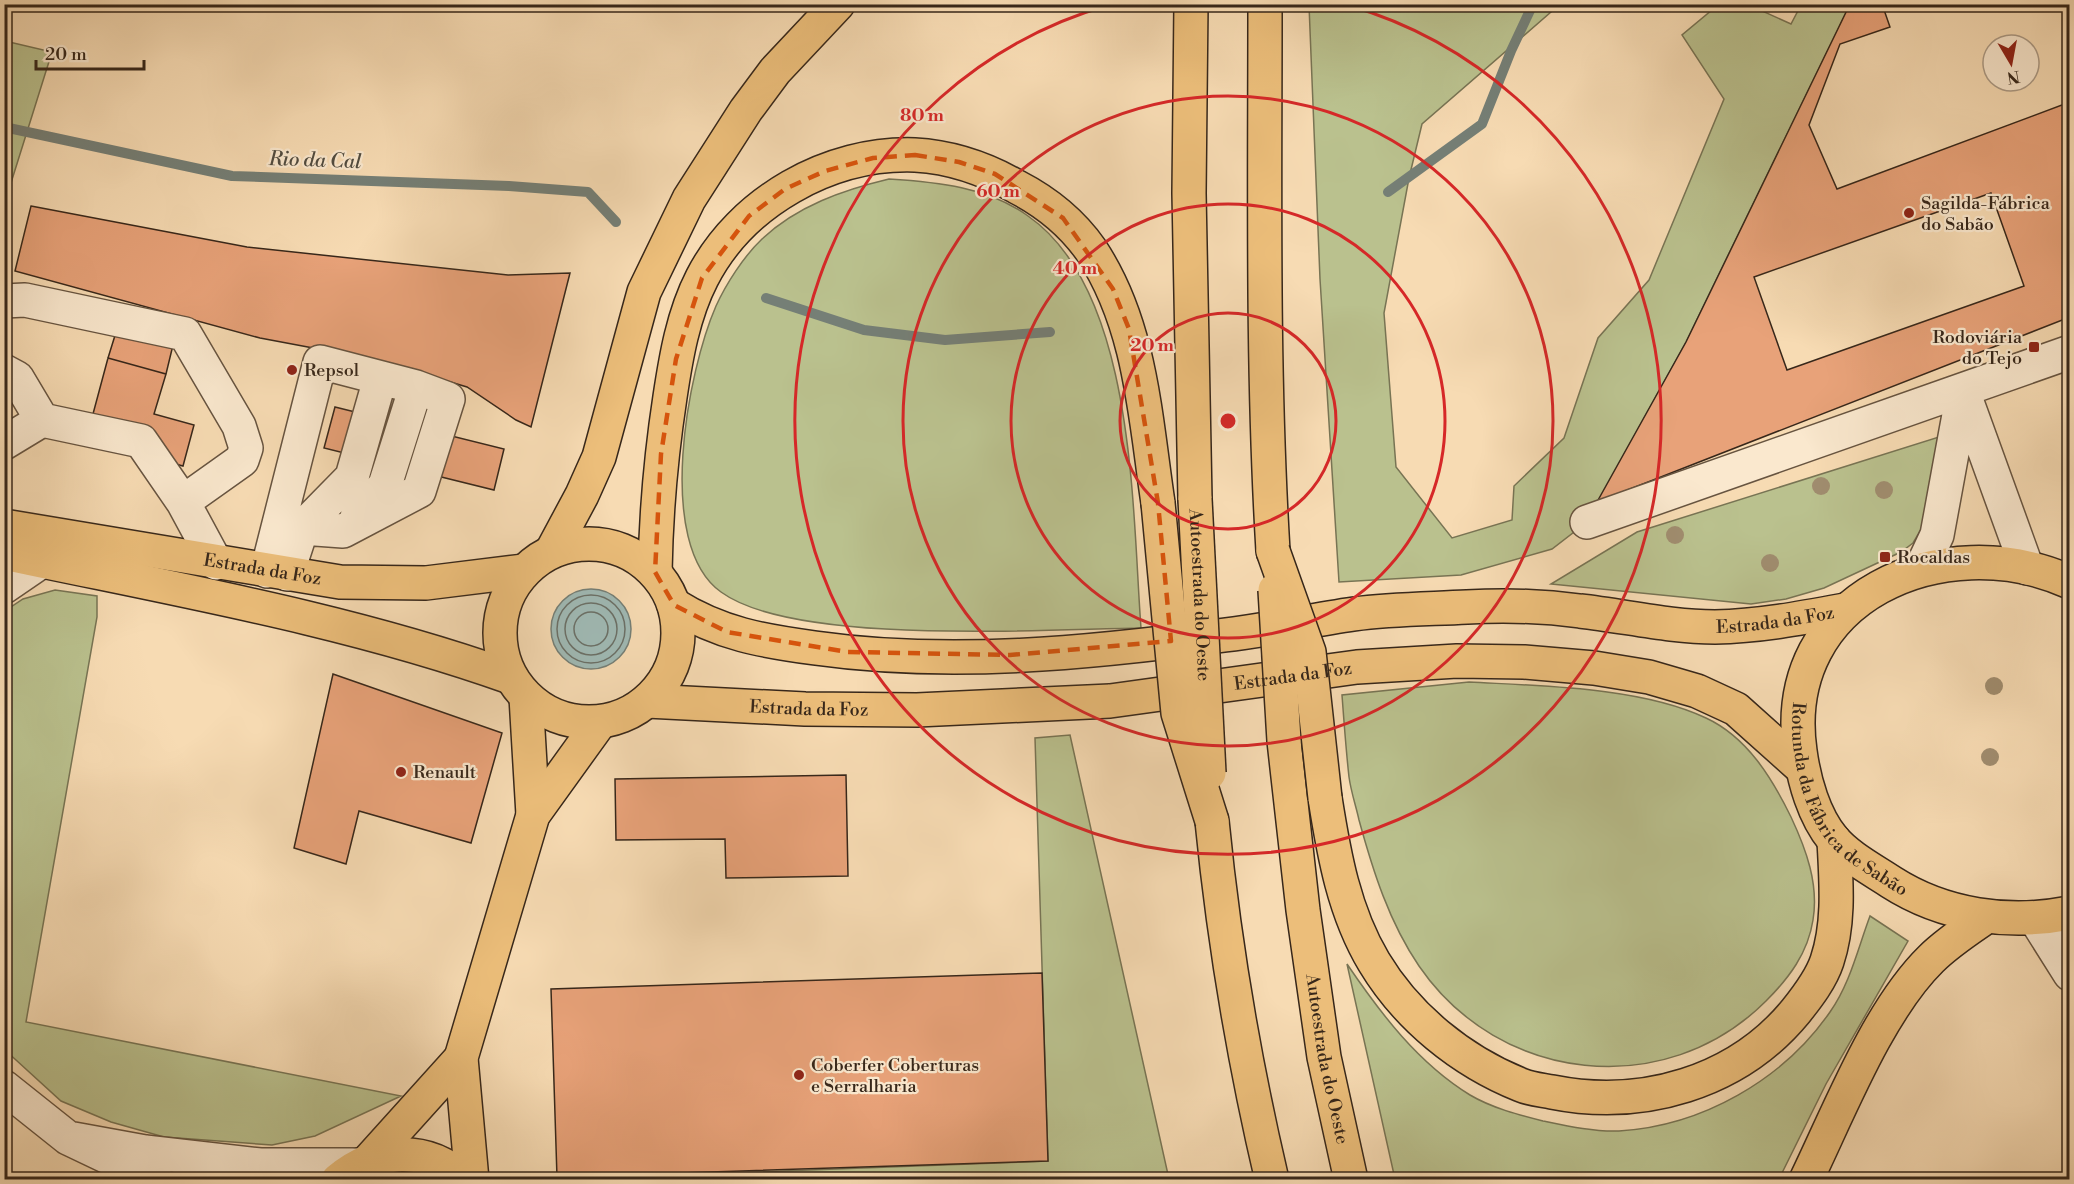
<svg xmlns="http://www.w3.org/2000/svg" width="2074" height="1184" font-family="'Libre Bodoni',serif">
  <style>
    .green { fill: #bac18e; stroke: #787454; stroke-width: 1.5 }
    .water { fill: #9fb9b4; stroke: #757f76; stroke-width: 1.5 }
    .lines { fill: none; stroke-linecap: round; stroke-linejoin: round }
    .shore { stroke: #6b7067; stroke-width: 1.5 }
    .stream { stroke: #757f76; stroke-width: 10 }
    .building { fill: #e8a279; stroke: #37271a; stroke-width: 1.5; fill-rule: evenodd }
    .minor-casing { stroke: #675440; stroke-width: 36 }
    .major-casing { stroke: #37271a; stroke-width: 36 }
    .highway-casing { stroke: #37271a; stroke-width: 36 }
    .minor { stroke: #fae8ce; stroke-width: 33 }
    .major { stroke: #ecbe7a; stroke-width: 33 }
    .highway { stroke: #ecbe7a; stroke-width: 33 }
    .highway-bridge-casing { stroke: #37271a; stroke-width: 36; stroke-linecap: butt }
    .highway-bridge { stroke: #ecbe7a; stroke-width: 33 }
    .tree { fill: #a08d6f }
    .marked { fill: none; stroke: #d6540d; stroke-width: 4.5; stroke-dasharray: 12 8; stroke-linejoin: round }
    .ring { fill: none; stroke: #d62828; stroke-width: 3 }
    .poi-dot { fill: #8f2418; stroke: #fae8ce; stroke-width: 2 }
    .labels { text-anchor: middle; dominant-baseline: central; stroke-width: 4.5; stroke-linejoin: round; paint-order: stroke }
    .poi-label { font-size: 18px; fill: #37271a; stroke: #fae8ce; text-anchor: start }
    .street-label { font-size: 18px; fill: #37271a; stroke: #fae8ce }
    .water-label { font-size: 20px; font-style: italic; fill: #514c40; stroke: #fae8ce }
    .centre { fill: #d62828; stroke: #fae8ce; stroke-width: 3 }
    .ring-label { font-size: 18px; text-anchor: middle; font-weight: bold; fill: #d62828; stroke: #fae8ce; stroke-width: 4.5; stroke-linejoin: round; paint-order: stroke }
  </style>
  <rect width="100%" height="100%" fill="#f7dbb3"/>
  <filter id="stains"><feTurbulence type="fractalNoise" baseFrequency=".00333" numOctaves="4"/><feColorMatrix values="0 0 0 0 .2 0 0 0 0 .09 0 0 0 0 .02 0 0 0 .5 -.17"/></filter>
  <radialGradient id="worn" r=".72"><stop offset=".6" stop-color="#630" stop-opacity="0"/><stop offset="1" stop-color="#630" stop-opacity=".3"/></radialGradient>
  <!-- green -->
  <path class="green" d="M1309 5H1559L1422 124 1409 178 1384 313 1396 467 1452 538 1512 520 1514 486 1564 438 1598 338 1649 280 1724 99 1682 35 1718 5H1749L1791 24 1801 5H1850L1686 342 1587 522 1552 549 1461 575 1339 582 1320 279Z
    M5 41 52 52 5 202 4 41Z
    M889 179C937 182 988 187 1028 216 1136 291 1132 510 1141 628 1045 629 795 646 721 592 654 544 688 370 716 306 726 284 744 256 762 239 797 206 843 190 889 179Z
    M1942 436 1928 518 1913 543 1901 552 1824 588 1786 599 1751 604 1551 584 1637 532Z
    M55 590 97 596V617L26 1022 401 1096 315 1136 272 1145 164 1137 111 1122 61 1101 5 1050 4 698 7 685 4 682 5 611 23 599Z
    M1469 682C1541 686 1641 687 1706 718 1747 737 1772 778 1791 817 1806 849 1819 884 1813 920 1808 953 1789 978 1766 1001 1665 1102 1499 1083 1419 966 1389 922 1373 871 1359 820 1356 806 1351 792 1349 777 1346 750 1344 722 1342 695Z
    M1070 735 1169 1179 556 1180 557 1177 678 1175 1048 1161 1035 738Z
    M1870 916 1908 941 1826 1084 1779 1179H1395L1347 964C1381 1014 1418 1063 1470 1095 1492 1108 1519 1115 1543 1121 1567 1126 1594 1132 1619 1131 1702 1126 1783 1080 1830 1012 1850 984 1858 948 1870 916Z"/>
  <!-- water -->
  <path class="water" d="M551 629a40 40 0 1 1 80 0a40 40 0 1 1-80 0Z"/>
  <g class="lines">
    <!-- shore -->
    <path class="shore" d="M557 629a34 34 0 1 1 68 0a34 34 0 1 1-68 0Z
      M565 629a26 26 0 1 1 52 0a26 26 0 1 1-52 0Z
      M574 629a17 17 0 1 1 34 0a17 17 0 1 1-34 0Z"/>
    <!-- stream -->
    <path class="stream" d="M4 127 232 176 509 186 588 192 616 222
      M1388 192 1482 124 1511 51 1533 4
      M766 298 864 330 945 340 1050 332"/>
  </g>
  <!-- building -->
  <path class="building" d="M1850 4H2070V317L1597 502 1686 342ZM1993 45H2029V81H1993Z
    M1882 4H2070V102L1837 189 1809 125 1840 44 1890 27ZM1993 45H2029V81H1993Z
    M1991 193 2024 286 1787 370 1754 277Z
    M31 206 247 247 508 275 570 273 531 427 516 420 467 387 377 360 260 338 15 271Z
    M117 329 173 345 166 374 108 358Z
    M108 358 166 374 154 414 194 425 183 466 86 440Z
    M335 407 504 449 494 490 324 448Z
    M333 674 502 733 471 843 359 811 346 864 294 848Z
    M846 775 848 876 726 878 725 839 616 840 615 779Z
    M1042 973 1048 1161 557 1177 551 989Z"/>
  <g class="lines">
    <defs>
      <path id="minor" d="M4 301 25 300 185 334 239 426 246 448 242 460 183 502
        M4 371 17 378 42 420
        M1963 391 2027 568
        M4 443 42 420 141 441 183 502 216 563
        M357 517 385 485 416 387
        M1587 522 2070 352
        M302 528 352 477 380 379
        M1921 569 1937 535 1963 393
        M267 571 320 362 416 387 448 399 419 491 343 531 302 528 287 574
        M4 587 42 561
        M2036 920 2070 974
        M4 1087 68 1138 156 1180
        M68 1138 145 1152 260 1165H359"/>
      <g id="major">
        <path id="s1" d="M4 526 340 582 426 583 524 571"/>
        <circle cx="589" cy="633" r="89"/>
        <path d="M4 553C173 589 347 619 510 677"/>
        <path id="s2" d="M2070 582C1943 525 1778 597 1800 751 1804 781 1814 816 1833 839 1848 857 1873 870 1891 882 1944 916 2009 925 2070 913"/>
        <path id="s3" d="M674 605C720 634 763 641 815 648 950 667 1090 653 1225 635 1268 630 1311 620 1354 614 1391 609 1429 609 1467 607 1504 605 1543 606 1580 611 1625 616 1670 627 1715 627 1760 626 1802 618 1845 610"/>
        <path d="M526 697 533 815"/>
        <path id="s4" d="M647 701 805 709 917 710 1110 701 1357 667 1457 661 1524 662 1594 668 1649 677 1697 691 1736 709 1802 768"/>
        <path d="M370 1159 461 1058"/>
        <path d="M338 1180C376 1148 427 1145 464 1180"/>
        <path d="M472 1180 461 1058 533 815 600 722"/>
      </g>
      <g id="highway">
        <path d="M1191 4 1189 193 1195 499"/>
        <path d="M1265 4C1265 187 1262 369 1273 551"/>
        <path d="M552 551 582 495 599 457 644 292 689 199 746 110 775 71 838 4"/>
        <path d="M655 572C656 513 661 456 670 397 676 357 683 315 702 278 741 202 829 152 915 155 951 157 986 169 1017 187 1046 202 1072 223 1091 250 1141 325 1145 416 1158 503"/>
        <path id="s5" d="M1284 741 1303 910 1324 1057 1351 1180"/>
        <path d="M1325 798C1334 855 1344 912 1374 962 1407 1017 1461 1061 1521 1085 1530 1089 1542 1090 1552 1092 1642 1110 1737 1083 1796 1011 1808 996 1821 979 1827 961 1840 922 1836 880 1834 840"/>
        <path d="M1212 821C1224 943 1244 1061 1272 1180"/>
        <path d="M1806 1180C1839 1112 1878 1011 1931 959 1947 943 1967 930 1986 917"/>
      </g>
    </defs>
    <!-- minor casing -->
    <use href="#minor" class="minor-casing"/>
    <!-- major casing -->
    <use href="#major" class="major-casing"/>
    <!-- highway casing -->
    <use href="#highway" class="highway-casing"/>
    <!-- minor -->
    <use href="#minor" class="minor"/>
    <!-- major -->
    <use href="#major" class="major"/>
    <!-- highway -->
    <use href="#highway" class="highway"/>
    <defs>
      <g id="highway-bridge">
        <path id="s6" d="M1195 499 1209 773"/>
        <path d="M1158 503 1178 713 1212 821"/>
        <path d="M1273 551 1309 652 1325 798"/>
        <path d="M1275 590 1284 741"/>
      </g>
    </defs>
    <!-- highway-bridge casing -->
    <use href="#highway-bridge" class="highway-bridge-casing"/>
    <!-- highway-bridge -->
    <use href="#highway-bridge" class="highway-bridge"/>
  </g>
  <!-- trees -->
  <g class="tree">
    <circle cx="1821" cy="486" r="9"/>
    <circle cx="1884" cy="490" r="9"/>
    <circle cx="1675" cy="535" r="9"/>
    <circle cx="1770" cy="563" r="9"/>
    <circle cx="1994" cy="686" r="9"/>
    <circle cx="1990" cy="757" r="9"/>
  </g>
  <!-- marked area -->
  <path class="marked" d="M915 155 959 162 995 174 1063 218 1113 289 1129 329 1158 503 1171 641 1010 655 848 652 727 632 674 605 655 572 661 454 676 359 702 278 749 216 785 189 825 171 873 158Z"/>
  <!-- distance rings -->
  <g class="ring">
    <circle cx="1228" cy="421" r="108"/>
    <circle cx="1228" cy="421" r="217"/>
    <circle cx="1228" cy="421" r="325"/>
    <path d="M1347 5A433 433 0 1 1 1109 5"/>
  </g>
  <!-- markers -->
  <g class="poi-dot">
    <circle cx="1909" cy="213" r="6"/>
    <rect x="2028" y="341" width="12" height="12" rx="3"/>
    <circle cx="292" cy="370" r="6"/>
    <rect x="1879" y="551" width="12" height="12" rx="3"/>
    <circle cx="401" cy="772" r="6"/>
    <circle cx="799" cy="1075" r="6"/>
  </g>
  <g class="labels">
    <!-- poi labels -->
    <g class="poi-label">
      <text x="1921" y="203">Sagilda-Fábrica<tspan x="1921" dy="21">do Sabão</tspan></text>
      <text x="2022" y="337" text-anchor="end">Rodoviária<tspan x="2022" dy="21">do Tejo</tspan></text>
      <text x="304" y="370">Repsol</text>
      <text x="1897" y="557">Rocaldas</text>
      <text x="413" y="772">Renault</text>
      <text x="811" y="1065">Coberfer Coberturas<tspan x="811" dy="21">e Serralharia</tspan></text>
    </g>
    <!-- street labels -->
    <g class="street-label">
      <text stroke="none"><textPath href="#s1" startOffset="262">Estrada da Foz</textPath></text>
      <text stroke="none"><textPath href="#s6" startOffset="96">Autoestrada do Oeste</textPath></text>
      <text stroke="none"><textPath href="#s3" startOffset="1114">Estrada da Foz</textPath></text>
      <text stroke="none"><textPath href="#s4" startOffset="648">Estrada da Foz</textPath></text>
      <text stroke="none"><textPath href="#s4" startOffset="162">Estrada da Foz</textPath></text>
      <text stroke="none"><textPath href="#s2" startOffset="460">Rotunda da Fábrica de Sabão</textPath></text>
      <text stroke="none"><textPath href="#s5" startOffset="321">Autoestrada do Oeste</textPath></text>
    </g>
    <!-- water labels -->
    <g class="water-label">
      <text transform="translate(315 161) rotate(2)">Rio da Cal</text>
    </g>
  </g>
  <circle cx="1228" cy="421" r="9" class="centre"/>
  <g class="ring-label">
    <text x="922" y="121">80 m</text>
    <text x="998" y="197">60 m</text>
    <text x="1075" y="274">40 m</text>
    <text x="1152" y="351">20 m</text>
  </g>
  <!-- margin -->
  <rect width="2074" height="1184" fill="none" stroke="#f7dbb3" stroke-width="24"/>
  <rect x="6" y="6" width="2062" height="1172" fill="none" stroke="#37271a" stroke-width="3"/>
  <rect x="12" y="12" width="2050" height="1160" fill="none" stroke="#37271a" stroke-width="1.5"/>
  <!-- north arrow -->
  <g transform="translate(2011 63) rotate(170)"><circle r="28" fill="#fae8ce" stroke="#ac9b86" stroke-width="1.5"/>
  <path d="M0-4.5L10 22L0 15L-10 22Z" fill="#8f2418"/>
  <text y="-9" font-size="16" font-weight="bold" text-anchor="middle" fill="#37271a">N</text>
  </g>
  <!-- scale -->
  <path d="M36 60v9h108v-9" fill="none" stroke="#37271a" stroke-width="3"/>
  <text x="45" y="60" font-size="18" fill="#37271a" stroke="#fae8ce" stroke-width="4.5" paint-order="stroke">20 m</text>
  <rect width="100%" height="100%" filter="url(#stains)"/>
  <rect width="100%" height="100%" fill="url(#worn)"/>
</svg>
